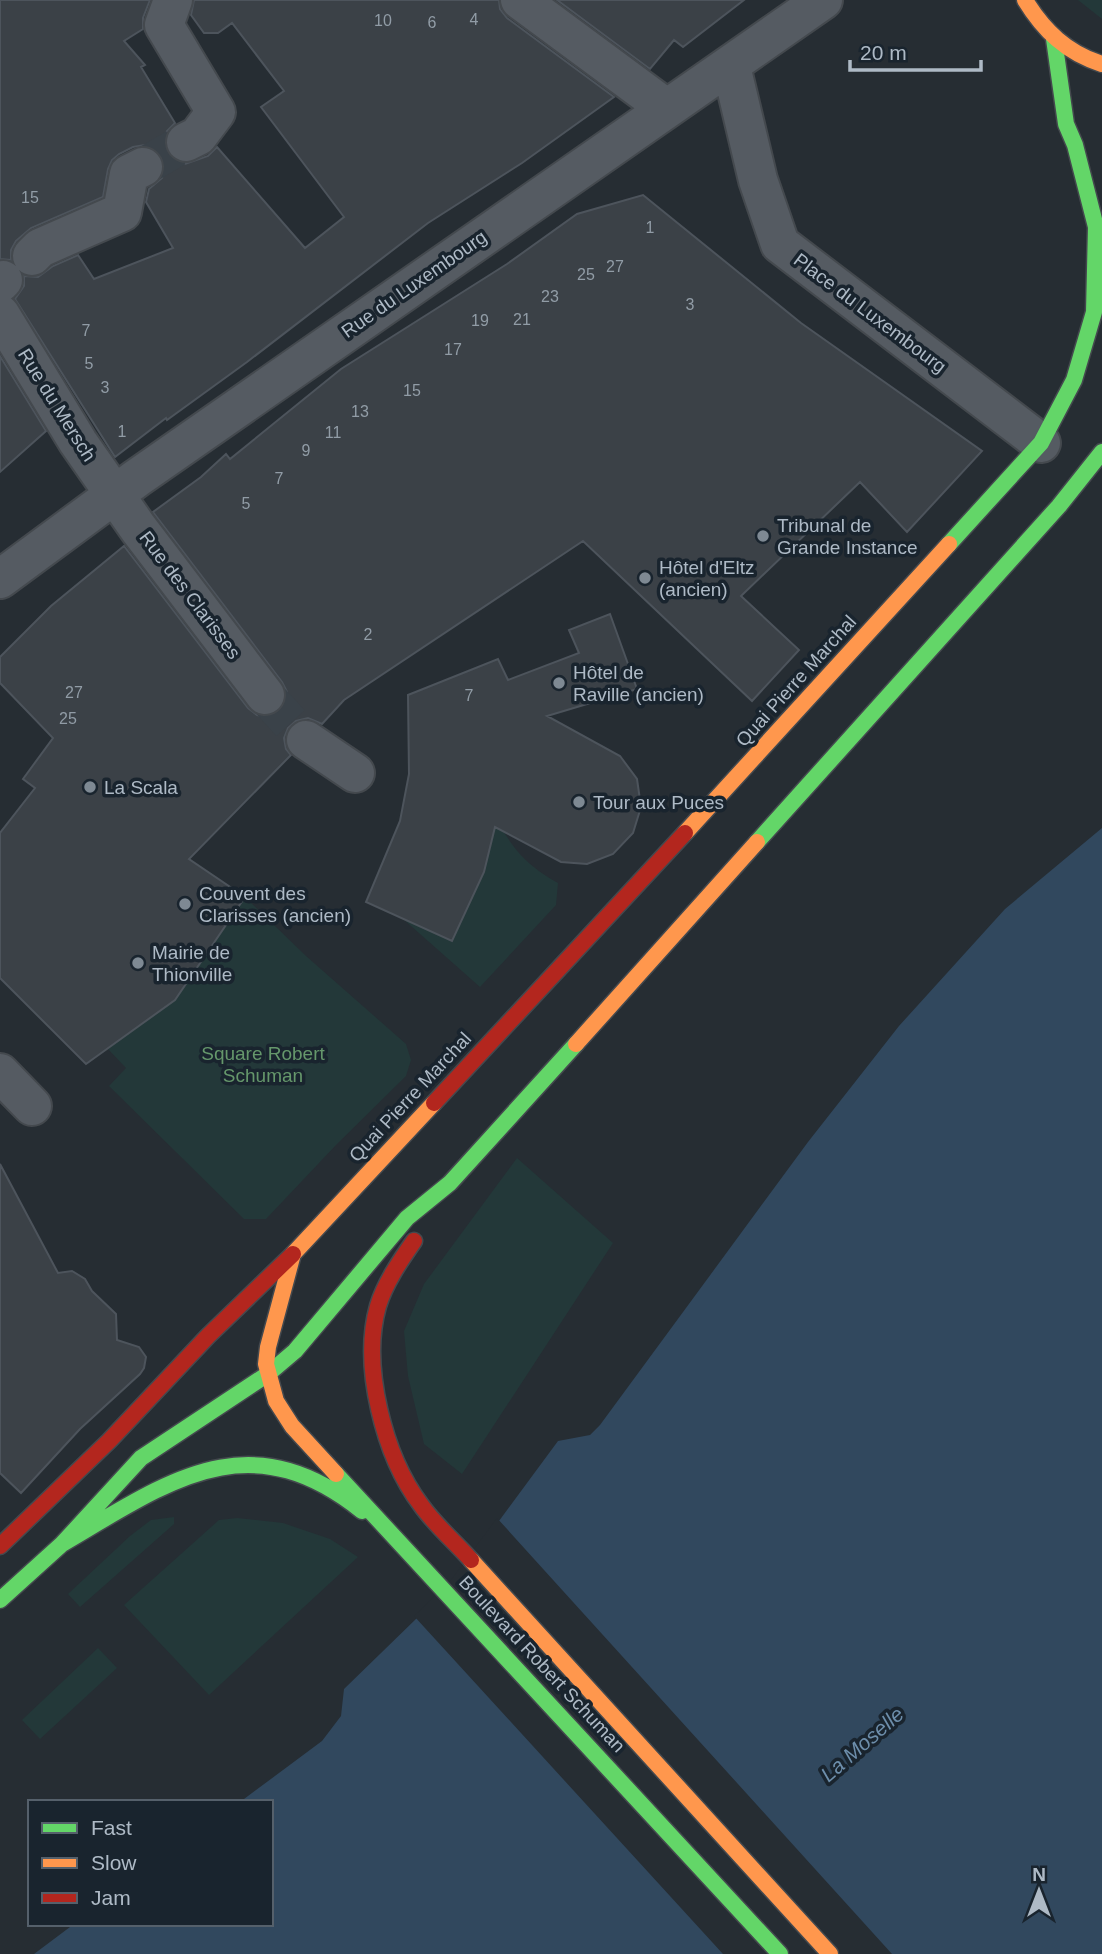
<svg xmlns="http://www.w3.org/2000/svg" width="1102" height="1954" font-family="Helvetica,sans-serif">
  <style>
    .green { fill: #233839 }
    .water { fill: #31485e }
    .pier { fill: #262d33 }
    .building { fill: #3b4147; stroke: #4d545c; stroke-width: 2 }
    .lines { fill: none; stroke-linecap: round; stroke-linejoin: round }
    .street-tunnel { stroke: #3a4249; stroke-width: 38; stroke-dasharray: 38 19; stroke-linecap: butt }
    .street-casing { stroke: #44494e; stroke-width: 42 }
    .fast-casing { stroke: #44494e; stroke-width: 19 }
    .slow-casing { stroke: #44494e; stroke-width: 19 }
    .jam-casing { stroke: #44494e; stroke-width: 19 }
    .street { stroke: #555b62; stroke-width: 38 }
    .fast { stroke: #63d668; stroke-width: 16 }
    .slow { stroke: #ff974d; stroke-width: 16 }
    .jam { stroke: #b3261e; stroke-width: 16 }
    .poi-dot { fill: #7e8993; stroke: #19242e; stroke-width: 2.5 }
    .labels { text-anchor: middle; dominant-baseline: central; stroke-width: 7; stroke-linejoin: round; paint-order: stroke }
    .number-label { font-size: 16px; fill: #919ca6 }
    .street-label { font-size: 19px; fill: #aebac6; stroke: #19242e }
    .poi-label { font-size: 19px; fill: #aebac6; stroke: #19242e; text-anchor: start }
    .park-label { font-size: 19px; fill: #65976b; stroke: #19242e }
    .water-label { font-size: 21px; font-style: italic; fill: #6d8eab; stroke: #19242e }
  </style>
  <rect width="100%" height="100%" fill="#262d33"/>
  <!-- green -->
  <path class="green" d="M1078 0H1102V19Z
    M497 820C514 851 527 865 558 883L556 905 480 987 402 918 452 940 484 872Z
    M245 897 306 956 406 1044 411 1060 406 1076 336 1145 266 1219H244L109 1086 126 1068 108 1049 175 1000Z
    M517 1158 613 1243 462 1474 424 1444 408 1376 404 1331 424 1284Z
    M174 1517V1524L80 1607 68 1594 130 1536 151 1520Z
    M237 1518 283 1523 330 1539 358 1557 209 1695 124 1605 219 1520Z
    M98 1648 117 1668 40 1739 22 1720Z"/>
  <!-- water -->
  <path class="water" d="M1102 828V1954H34L74 1924H271V1802H240L322 1741 341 1716 344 1689 454 1582 558 1441 590 1435 600 1425 808 1142 899 1026 1005 909Z"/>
  <!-- pier -->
  <path class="pier" d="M497 1518 892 1954H723L414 1616 451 1580Z"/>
  <!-- building -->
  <path class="building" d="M0 0H150L143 18V29L124 41 145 65 141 67 175 123 167 131 164 140 167 152 175 161 185 164 208 156 217 147 305 248 344 217 261 107 284 91 232 23 218 33H204L191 15 194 0H499L500 9 507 18 614 97 522 163 428 223 247 362 167 420 166 418 115 457 15 299 24 286V276L38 277 53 266 78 255 94 279 173 248 146 202 149 189 162 178 165 169 163 158 156 149 145 145 133 147 119 154 112 160 108 169 103 197 31 228 16 241 11 250V260L0 259Z
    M557 0H744L683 47 674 40 650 69Z
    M643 195 801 323 982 451 907 532 860 482 741 596 799 650 752 701 583 541 344 700 322 724 308 718 296 721 288 728 284 738 286 749 291 755 189 859 245 897 175 1000 86 1064 0 978V833L35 788 23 779 53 738 0 683V657L51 606 124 546 248 708 257 715 267 717 278 713 285 703 287 692 282 682 153 512 201 477 226 454 230 459 341 369 507 264 577 214Z
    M0 356 46 431 0 472Z
    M610 614 637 689 547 716 620 756 637 779 641 807 633 833 613 854 587 864 561 862 495 827 484 872 452 941 366 902 400 821 409 774 408 695 498 659 508 680 579 653 569 630Z
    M0 1164 58 1273 72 1271 85 1279 92 1291 116 1314 117 1340 139 1347 146 1357 144 1368 140 1374 80 1429 21 1493 0 1473Z"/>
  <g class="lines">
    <!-- street-tunnel -->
    <path class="street-tunnel" d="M143 167 186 142
      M265 695 306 740"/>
    <defs>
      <path id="street" d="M173 0 164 25 216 112 198 136 186 142
        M520 0 666 108
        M731 66 758 180 780 244 1041 443
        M32 256 40 248 122 212 129 174 143 167
        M0 283 3 280
        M0 314 78 442 138 528 265 695
        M0 579 137 478 823 0
        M306 740 355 773
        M0 1073 32 1106"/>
      <path id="fast" d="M949 544 1041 443 1074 380 1094 312 1096 227 1075 145 1066 124 1054 39
        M757 842 1059 506 1102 452
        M268 1374 295 1351 407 1218 450 1183 576 1044
        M336 1474 780 1954
        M62 1544C168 1482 248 1420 362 1511
        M0 1600 62 1544 141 1458 268 1374"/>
      <path id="slow" d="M1025 0C1044 31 1067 53 1102 64
        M685 833 949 544
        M576 1044 757 842
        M336 1474 292 1426 276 1401 266 1364 268 1347 293 1254 434 1103
        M471 1560 830 1954"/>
      <path id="jam" d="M434 1103 685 833
        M414 1241C400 1261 385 1283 378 1306 361 1366 384 1456 421 1505 435 1525 455 1542 471 1560
        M0 1546 109 1441 208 1336 293 1254"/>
    </defs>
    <!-- street casing -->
    <use href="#street" class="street-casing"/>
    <!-- fast casing -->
    <use href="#fast" class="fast-casing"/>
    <!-- slow casing -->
    <use href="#slow" class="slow-casing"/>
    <!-- jam casing -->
    <use href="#jam" class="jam-casing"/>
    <!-- street -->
    <use href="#street" class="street"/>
    <!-- fast -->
    <use href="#fast" class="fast"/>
    <!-- slow -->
    <use href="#slow" class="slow"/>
    <!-- jam -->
    <use href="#jam" class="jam"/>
  </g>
  <!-- markers -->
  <g class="poi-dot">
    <circle cx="763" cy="536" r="7"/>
    <circle cx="645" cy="578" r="7"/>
    <circle cx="559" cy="683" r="7"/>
    <circle cx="90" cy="787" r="7"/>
    <circle cx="579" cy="802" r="7"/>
    <circle cx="185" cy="904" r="7"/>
    <circle cx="138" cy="963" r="7"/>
  </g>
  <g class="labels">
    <!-- number labels -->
    <g class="number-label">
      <text x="474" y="19">4</text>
      <text x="383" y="20">10</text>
      <text x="432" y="22">6</text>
      <text x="30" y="197">15</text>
      <text x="650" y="227">1</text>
      <text x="615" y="266">27</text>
      <text x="586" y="274">25</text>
      <text x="550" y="296">23</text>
      <text x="690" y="304">3</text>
      <text x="522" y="319">21</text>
      <text x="480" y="320">19</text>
      <text x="86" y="330">7</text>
      <text x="453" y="349">17</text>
      <text x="89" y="363">5</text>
      <text x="105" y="387">3</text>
      <text x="412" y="390">15</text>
      <text x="360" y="411">13</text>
      <text x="122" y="431">1</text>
      <text x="333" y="432">11</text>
      <text x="306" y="450">9</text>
      <text x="279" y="478">7</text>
      <text x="246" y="503">5</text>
      <text x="368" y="634">2</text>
      <text x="74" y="692">27</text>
      <text x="469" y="695">7</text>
      <text x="68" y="718">25</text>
    </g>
    <!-- street labels -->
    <g class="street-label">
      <text transform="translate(414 284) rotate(-35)">Rue du Luxembourg</text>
      <text transform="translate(870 313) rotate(37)">Place du Luxembourg</text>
      <text transform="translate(57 405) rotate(58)">Rue du Mersch</text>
      <text transform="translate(190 595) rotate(53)">Rue des Clarisses</text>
      <text transform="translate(796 681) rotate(-48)">Quai Pierre Marchal</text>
      <text transform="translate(410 1097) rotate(-47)">Quai Pierre Marchal</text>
      <text transform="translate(542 1664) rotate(47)">Boulevard Robert Schuman</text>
    </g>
    <!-- poi labels -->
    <g class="poi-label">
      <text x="777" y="525">Tribunal de<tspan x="777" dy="22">Grande Instance</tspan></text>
      <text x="659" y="567">Hôtel d'Eltz<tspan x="659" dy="22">(ancien)</tspan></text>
      <text x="573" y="672">Hôtel de<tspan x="573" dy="22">Raville (ancien)</tspan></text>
      <text x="104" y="787">La Scala</text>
      <text x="593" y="802">Tour aux Puces</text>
      <text x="199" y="893">Couvent des<tspan x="199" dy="22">Clarisses (ancien)</tspan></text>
      <text x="152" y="952">Mairie de<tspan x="152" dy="22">Thionville</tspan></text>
    </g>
    <!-- park labels -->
    <g class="park-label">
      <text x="263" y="1053">Square Robert<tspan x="263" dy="22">Schuman</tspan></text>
    </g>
    <!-- water labels -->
    <g class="water-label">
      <text transform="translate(862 1744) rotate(-41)">La Moselle</text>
    </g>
  </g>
  <!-- legend -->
  <rect x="28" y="1800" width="245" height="126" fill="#19242e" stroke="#55606b" stroke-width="2"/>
  <rect x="42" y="1823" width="35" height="10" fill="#63d668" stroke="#55606b" stroke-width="2"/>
  <text x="91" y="1835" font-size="21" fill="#aebac6">Fast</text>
  <rect x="42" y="1858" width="35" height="10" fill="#ff974d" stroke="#55606b" stroke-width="2"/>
  <text x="91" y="1870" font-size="21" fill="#aebac6">Slow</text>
  <rect x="42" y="1893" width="35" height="10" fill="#b3261e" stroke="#55606b" stroke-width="2"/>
  <text x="91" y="1905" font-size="21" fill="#aebac6">Jam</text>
  <!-- north arrow -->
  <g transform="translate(1039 1891)" stroke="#19242e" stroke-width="5" paint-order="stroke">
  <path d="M0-5L12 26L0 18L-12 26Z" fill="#aebac6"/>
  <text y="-10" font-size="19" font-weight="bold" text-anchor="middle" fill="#aebac6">N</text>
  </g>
  <!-- scale -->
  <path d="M850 60v10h131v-10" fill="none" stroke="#aebac6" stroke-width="3.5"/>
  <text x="860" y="60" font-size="21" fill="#aebac6" stroke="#19242e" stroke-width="5" paint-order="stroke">20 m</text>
</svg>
